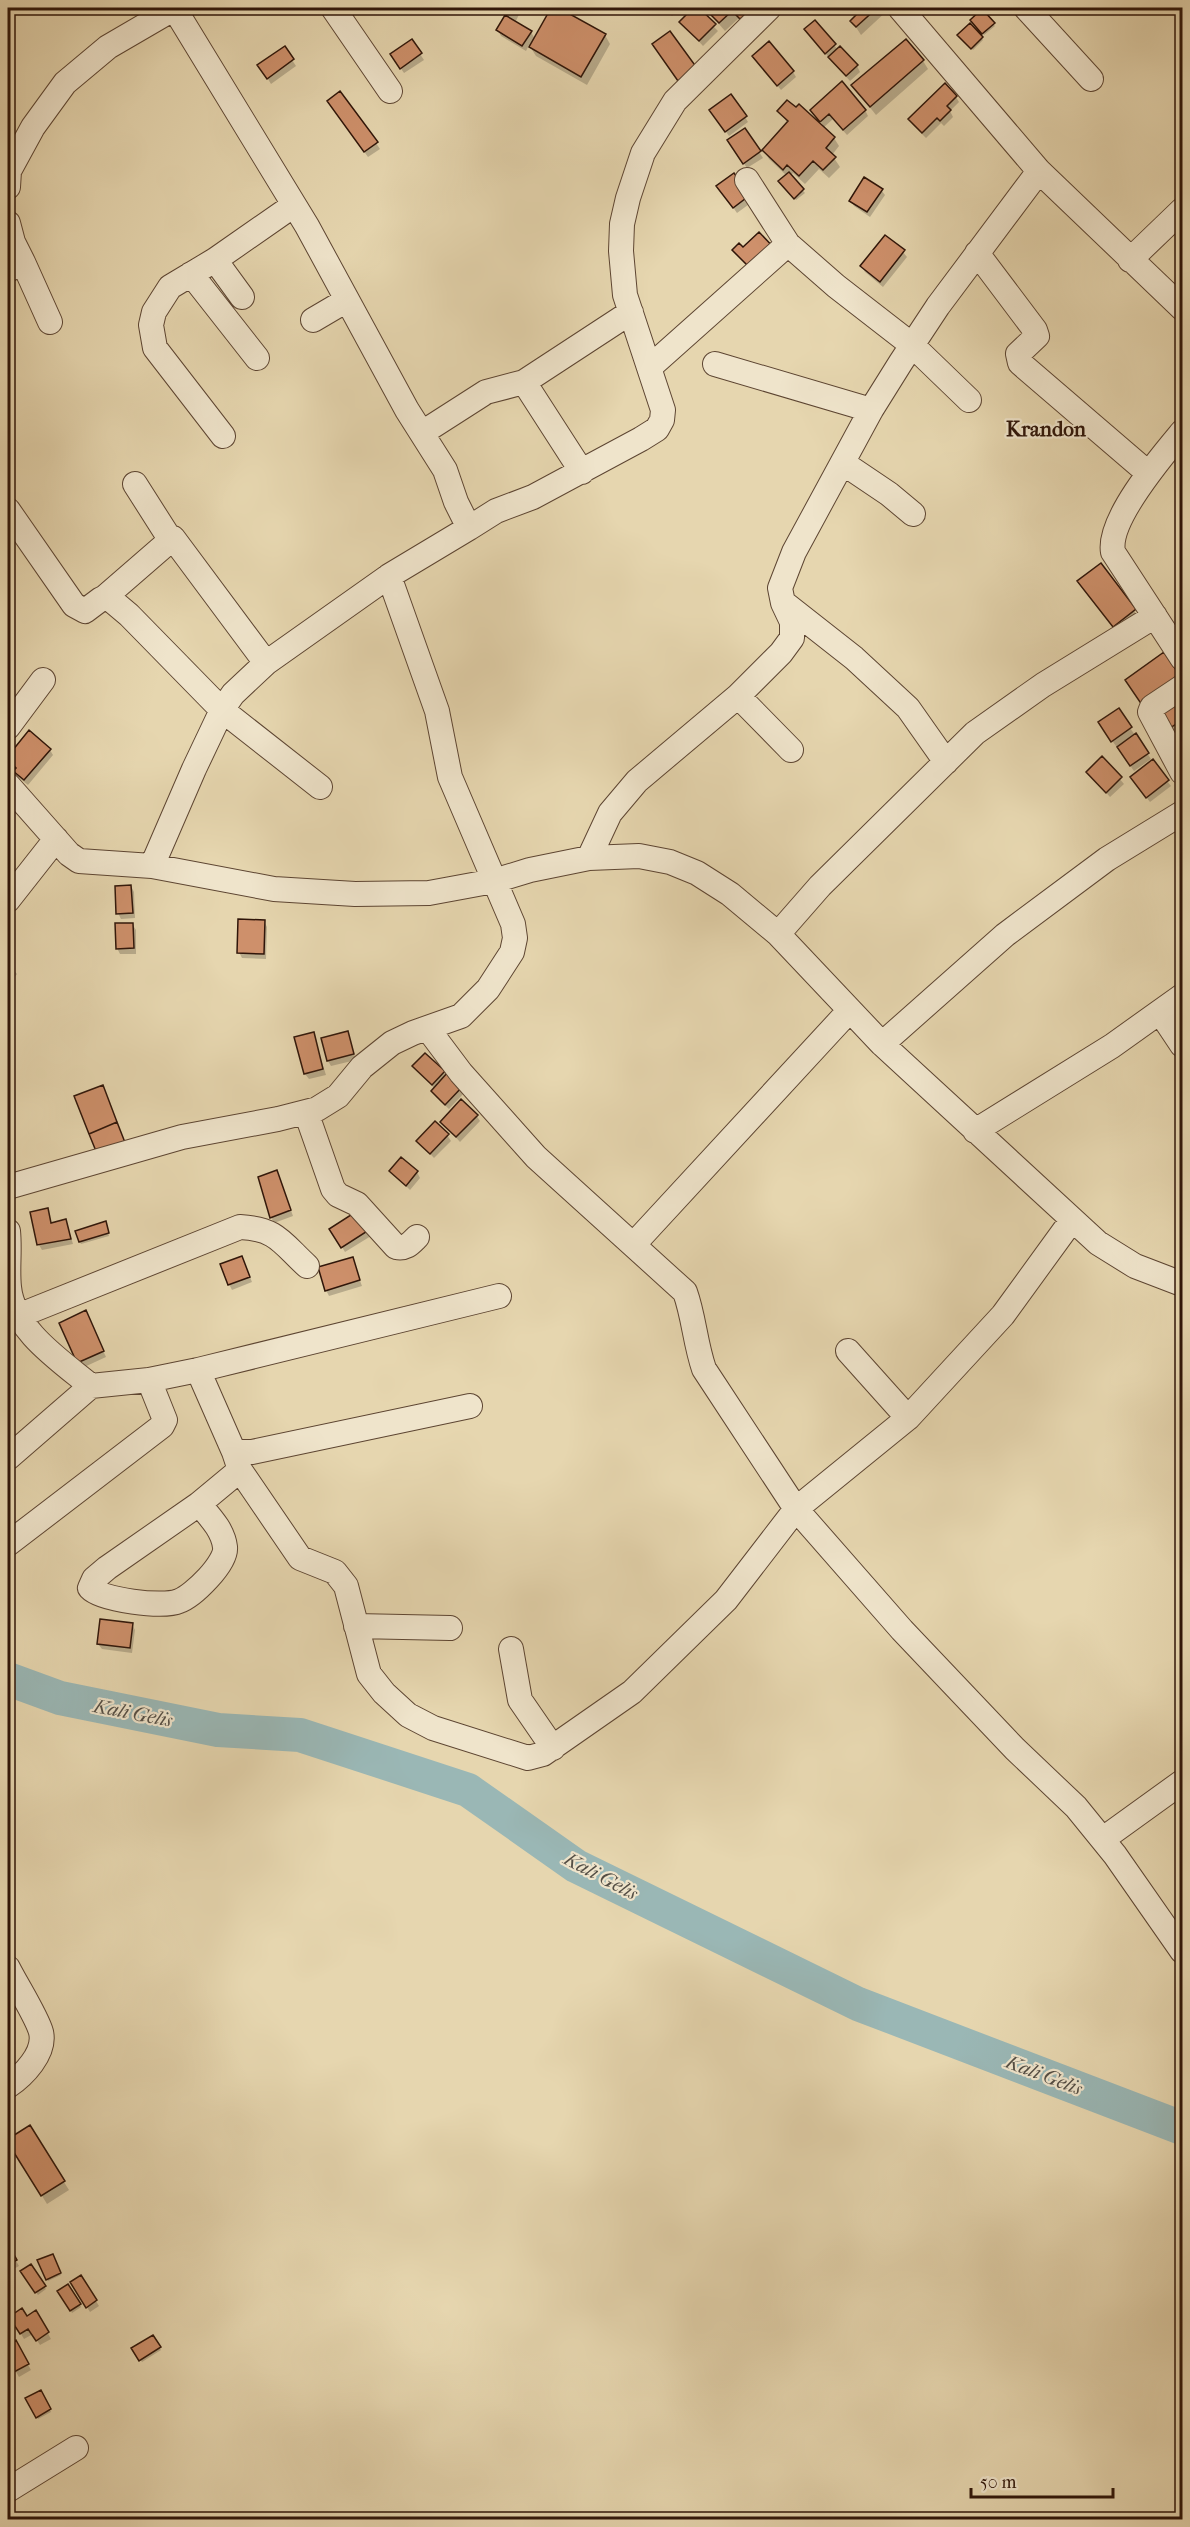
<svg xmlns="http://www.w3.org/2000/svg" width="1190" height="2527" font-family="'IM FELL French Canon',serif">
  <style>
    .shadow { fill: #0003 }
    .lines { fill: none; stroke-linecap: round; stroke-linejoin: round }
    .river { stroke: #9ab7b5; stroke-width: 34 }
    .building { fill: #ce906b; stroke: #2f1509; stroke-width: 1.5 }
    .minor-casing { stroke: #5d4532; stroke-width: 26 }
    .minor { stroke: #efe4cb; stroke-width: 24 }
    .labels { text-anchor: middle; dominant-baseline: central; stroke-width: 4.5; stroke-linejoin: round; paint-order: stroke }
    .water-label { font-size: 20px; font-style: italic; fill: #544e45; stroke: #efe4cb }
    .quarter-label { font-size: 21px; font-weight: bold; fill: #2f1509; stroke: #efe4cb }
  </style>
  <rect width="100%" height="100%" fill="#e6d6af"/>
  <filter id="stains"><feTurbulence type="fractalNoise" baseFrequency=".00333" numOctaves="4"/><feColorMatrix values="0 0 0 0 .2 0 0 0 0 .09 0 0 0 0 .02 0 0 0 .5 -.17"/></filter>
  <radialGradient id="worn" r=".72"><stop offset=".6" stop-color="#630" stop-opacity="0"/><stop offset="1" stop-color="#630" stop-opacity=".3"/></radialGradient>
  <!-- shadow -->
  <path class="shadow" d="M497 8H522L515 23 531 32 535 39 553 8H556L605 35 610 44 587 85 536 56 529 45 526 51 501 36 498 30 506 16 500 13Z
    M663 8H680L672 16Z
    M695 8 718 31 703 46 681 22Z
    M705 8H753L746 27 738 19 725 31Z
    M827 8H836L831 13Z
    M847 8H887L888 10 861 35 852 21 856 17Z
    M815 22 838 50 840 48 857 66 860 72 850 81 809 35 806 30Z
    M973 22 993 24 995 26 984 35Z
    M970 25 983 40 973 50 961 37Z
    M284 48 296 66 271 84 263 71Z
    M420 54 424 60 404 73 395 60Z
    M754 57 793 72 796 77 781 90Z
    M923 61 928 69 876 115 853 86Z
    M956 97 959 102 950 111 953 117 944 126 941 123 926 138 913 125 910 120Z
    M332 107 376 143 380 149 368 157Z
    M812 110H865L868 116 847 135 833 119 823 128 834 138 839 146 832 155 840 167 829 178 819 169 805 184 793 173 790 176 805 193 796 200 781 184 787 176 769 159 764 150 788 124 779 111 823 125Z
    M715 116 745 117 748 122 729 136Z
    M745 130 763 158 747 168 732 146Z
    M718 186 752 202 737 213Z
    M881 190 885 195 870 217 854 206 851 201Z
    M903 252 907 257 883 287 865 272 862 267Z
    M1100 565 1140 619 1119 635 1079 582Z
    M1180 699 1182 703V727L1171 734 1158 714Z
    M1118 710 1151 759 1134 771 1103 728Z
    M29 733 50 750 53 755 28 785 18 777 15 771 17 770 8 758Z
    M1102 758 1124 784 1110 797 1088 772Z
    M1167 781 1171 786 1150 802 1135 783Z
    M131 886 134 892 135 918 121 919 118 913Z
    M264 921 267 927 266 959 242 958 239 952Z
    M132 924 136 930V954H120L117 948Z
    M8 964 17 974 8 986Z
    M347 1033 356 1060 331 1066 328 1061Z
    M313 1034 326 1075 309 1079 305 1074Z
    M414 1066 444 1072 465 1092 449 1109 436 1097 433 1091 435 1089Z
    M476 1115 480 1121 460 1142 442 1122Z
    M447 1135 451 1141 434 1158 418 1141Z
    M277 1171 293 1216 274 1223 271 1217Z
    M391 1171 417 1172 420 1178 410 1190Z
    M47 1209 52 1224 66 1221 73 1244 42 1250 39 1245Z
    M356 1213 371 1236 345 1252 331 1229Z
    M106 1225 109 1236 81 1244 80 1242Z
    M242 1257 252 1282 232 1290 229 1284Z
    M352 1259 362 1286 329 1296 326 1290Z
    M88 1318 106 1357 82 1368 78 1363Z
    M132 1624 135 1630 132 1653 102 1649 98 1644Z
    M29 2127 69 2190 47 2204 8 2140Z
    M8 2247 19 2266 8 2272Z
    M52 2256 61 2275 48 2281 39 2261Z
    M30 2266 46 2289 38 2295 22 2272Z
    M81 2277 99 2306 90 2312 72 2283Z
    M68 2286 81 2307 72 2313 59 2291Z
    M36 2312 51 2339 40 2345 33 2334 24 2339 11 2317 26 2318Z
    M8 2326 15 2338 8 2342Z
    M152 2337 161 2350 142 2362 133 2348Z
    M15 2342 31 2370 19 2377 8 2358V2347Z
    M40 2392 51 2412 38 2419 27 2399Z"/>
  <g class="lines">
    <!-- river -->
    <path class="river" d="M8 1679 60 1698 218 1730 300 1735 468 1790 576 1866 858 2004 1182 2128"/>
  </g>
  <!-- building -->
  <path class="building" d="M500 8H513L510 13Z
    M551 8H559L606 34 581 77 529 47Z
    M693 8H699L716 24 699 41 679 22Z
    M704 8H753L740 19 732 11 719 23Z
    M849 8H877L856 27 850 21 856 15Z
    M982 9 995 23 982 34 970 20Z
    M505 15 532 31 522 46 496 30Z
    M815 20 836 44 825 54 804 29Z
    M970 23 983 37 971 49 957 35Z
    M670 31 697 68 678 81 652 44Z
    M412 39 422 53 400 69 390 54Z
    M906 39 924 60 870 107 851 85Z
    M769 41 794 71 777 86 752 56Z
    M285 46 294 59 267 79 257 65Z
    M840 46 858 65 846 76 828 57Z
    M842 81 866 110 843 130 829 114 820 122 810 110Z
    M945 83 957 96 947 106 951 110 940 121 937 118 922 133 908 119Z
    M340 91 378 142 364 152 327 101Z
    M731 94 747 116 725 132 709 110Z
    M787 100 796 107 799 104 835 137 826 148 836 157 823 170 813 161 799 176 787 165 783 170 762 150 788 121 777 111Z
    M745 128 761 151 743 164 727 140Z
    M789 172 804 189 794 199 778 181Z
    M734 173 750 195 733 208 716 186Z
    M864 177 883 189 867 212 849 201Z
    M759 232 777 251 754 272 732 250 739 243 743 247Z
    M885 235 905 250 880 282 860 266Z
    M1101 563 1136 609 1113 627 1077 581Z
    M1164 652 1181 677 1142 705 1125 680Z
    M1182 700V720L1167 730 1156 713Z
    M1119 708 1132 727 1111 742 1098 722Z
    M29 730 51 749 24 780 13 771 16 768 8 760V756Z
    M1136 733 1149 753 1130 766 1117 747Z
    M1102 756 1122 777 1106 793 1086 772Z
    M1153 759 1169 780 1146 798 1130 777Z
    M131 885 133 913 116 914 115 886Z
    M238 919 265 920 264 954 237 953Z
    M115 923H133L134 948 116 949Z
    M8 962 14 968 8 977Z
    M348 1031 354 1054 327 1061 321 1038Z
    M314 1032 323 1069 304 1074 294 1037Z
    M425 1053 445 1071 432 1085 412 1066Z
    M448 1072 463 1086 445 1105 431 1091Z
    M103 1085 117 1122 89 1134 74 1096Z
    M461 1099 478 1115 456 1137 440 1122Z
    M435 1121 449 1134 430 1154 416 1141Z
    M117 1122 126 1145 98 1156 89 1134Z
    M401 1157 418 1171 406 1186 389 1171Z
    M277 1170 291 1210 270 1218 258 1177Z
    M48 1208 51 1223 66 1219 71 1239 37 1245 30 1212Z
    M357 1211 369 1230 341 1248 329 1229Z
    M106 1221 109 1233 79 1242 75 1231Z
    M242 1256 250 1277 228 1285 220 1264Z
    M353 1257 360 1280 325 1291 318 1267Z
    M86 1310 104 1351 77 1363 59 1323Z
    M100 1619 133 1623 130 1648 97 1644Z
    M30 2125 65 2181 41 2196 8 2143V2139Z
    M8 2244 17 2260 8 2265Z
    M53 2254 61 2273 46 2280 37 2260Z
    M31 2264 46 2286 35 2293 20 2271Z
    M81 2275 97 2300 86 2308 70 2282Z
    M68 2284 81 2304 70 2311 57 2291Z
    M22 2308 27 2316 36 2310 49 2332 36 2341 28 2329 20 2334 9 2317Z
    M153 2335 161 2347 139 2361 131 2348Z
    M16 2340 29 2364 14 2372 8 2361V2345Z
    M41 2390 51 2409 36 2418 25 2398Z"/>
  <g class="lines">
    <defs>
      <path id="minor" d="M333 8 390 91
        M900 8 1039 171 1182 308
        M1026 8 1091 79
        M747 180 788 244 836 286 912 345 969 400
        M8 187 9 171 33 127 65 83 108 47 175 8
        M8 223 13 242 23 262 8 270
        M977 253 1035 330 1037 336 1018 354 1020 363 1148 473
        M215 260 242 297
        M1130 260 1182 210
        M23 262 50 322
        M191 274 257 358
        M313 320 347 300
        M715 364 871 410
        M650 367 788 244
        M524 382 582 472
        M1182 432C1162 456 1107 520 1113 552L1182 658
        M422 433 486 392 524 382 631 312
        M223 436 155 348 151 325 154 312 170 287 215 260 294 205
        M843 463 889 494 913 514
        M135 484 170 539
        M8 510 74 605 85 611 101 599H110L129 615 222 710 320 787
        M469 528 496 511 533 497 641 439 657 429 662 420 663 410 625 295 621 251 622 224 628 198 643 153 675 101 769 8
        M105 597 173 538 266 663
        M784 603 854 658 908 708 946 762
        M1182 687 1152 707 1150 712 1182 772
        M738 696 791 750
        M8 727 43 680
        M8 785 69 854 79 861 152 866 274 889 355 894 429 893 494 881 530 870 589 858 639 856 670 862 697 873 730 894 778 934 882 1044 1098 1243 1135 1266 1182 1284
        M589 858 610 813 637 781 738 696 781 653 792 638V622L783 603 780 588 794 552 871 410 901 362 938 306 1039 171
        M152 866 194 769 222 710 233 694 266 663 389 576 469 528 456 502 445 470 407 410 307 226 174 8
        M8 900 56 839
        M778 934 820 886 975 733 1043 685 1155 616
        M1160 1012 1182 1045
        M428 1029 461 1073 536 1157 685 1292C694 1317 695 1343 704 1369L796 1509 902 1630 1015 1749 1076 1807 1115 1855 1182 1951
        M882 1044 1005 935 1107 859 1182 813
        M306 1112 333 1189 338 1195 357 1204 396 1247C406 1249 410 1244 417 1237
        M975 1131 1112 1046 1182 996
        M8 1187 182 1137 278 1119 317 1109 338 1096 362 1067 392 1043 413 1033 461 1016 488 989 512 952 515 938 513 924 450 777 437 711 389 576
        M8 1231C10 1250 7 1269 9 1287 13 1330 61 1361 91 1386L149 1380 198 1370
        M634 1244 849 1011
        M18 1316 240 1227C277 1229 281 1242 307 1266
        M848 1351 908 1418
        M470 1406 252 1452H234L240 1470 300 1558 335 1572 346 1586 369 1674 384 1693 408 1715 433 1728 528 1758 543 1754 632 1692 726 1600 796 1509 908 1418 1003 1315 1072 1220
        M234 1452 198 1370 499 1296
        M8 1458 91 1386
        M199 1504 107 1568 94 1579 90 1588C101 1600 163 1608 179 1601 193 1596 227 1563 225 1547 223 1530 210 1517 199 1504L240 1470
        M8 1544 162 1426 165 1420 149 1380
        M356 1626 450 1628
        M511 1649 520 1700 553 1748
        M1103 1839 1182 1782
        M8 1968C16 1984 37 2017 41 2032 46 2053 23 2076 8 2086
        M8 2490 76 2448"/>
    </defs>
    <!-- minor casing -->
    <use href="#minor" class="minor-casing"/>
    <!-- minor -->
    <use href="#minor" class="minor"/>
  </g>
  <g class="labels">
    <!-- water labels -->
    <g class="water-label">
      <text transform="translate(133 1713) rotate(11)">Kali Gelis</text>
      <text transform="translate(601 1876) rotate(28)">Kali Gelis</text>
      <text transform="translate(1044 2075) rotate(21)">Kali Gelis</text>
    </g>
    <!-- quarter labels -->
    <g class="quarter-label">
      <text x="1046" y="429">Krandon</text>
    </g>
  </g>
  <!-- margin -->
  <rect width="1190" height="2527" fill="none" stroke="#e6d6af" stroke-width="30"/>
  <rect x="9" y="9" width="1172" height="2509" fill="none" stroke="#2f1509" stroke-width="3"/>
  <rect x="15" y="15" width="1160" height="2497" fill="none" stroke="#2f1509" stroke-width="1.5"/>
  <!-- scale -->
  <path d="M971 2488v9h142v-9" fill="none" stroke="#2f1509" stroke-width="3"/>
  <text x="980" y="2488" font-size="18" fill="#2f1509" stroke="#efe4cb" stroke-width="4.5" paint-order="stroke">50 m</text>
  <rect width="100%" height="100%" filter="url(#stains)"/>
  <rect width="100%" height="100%" fill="url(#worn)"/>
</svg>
